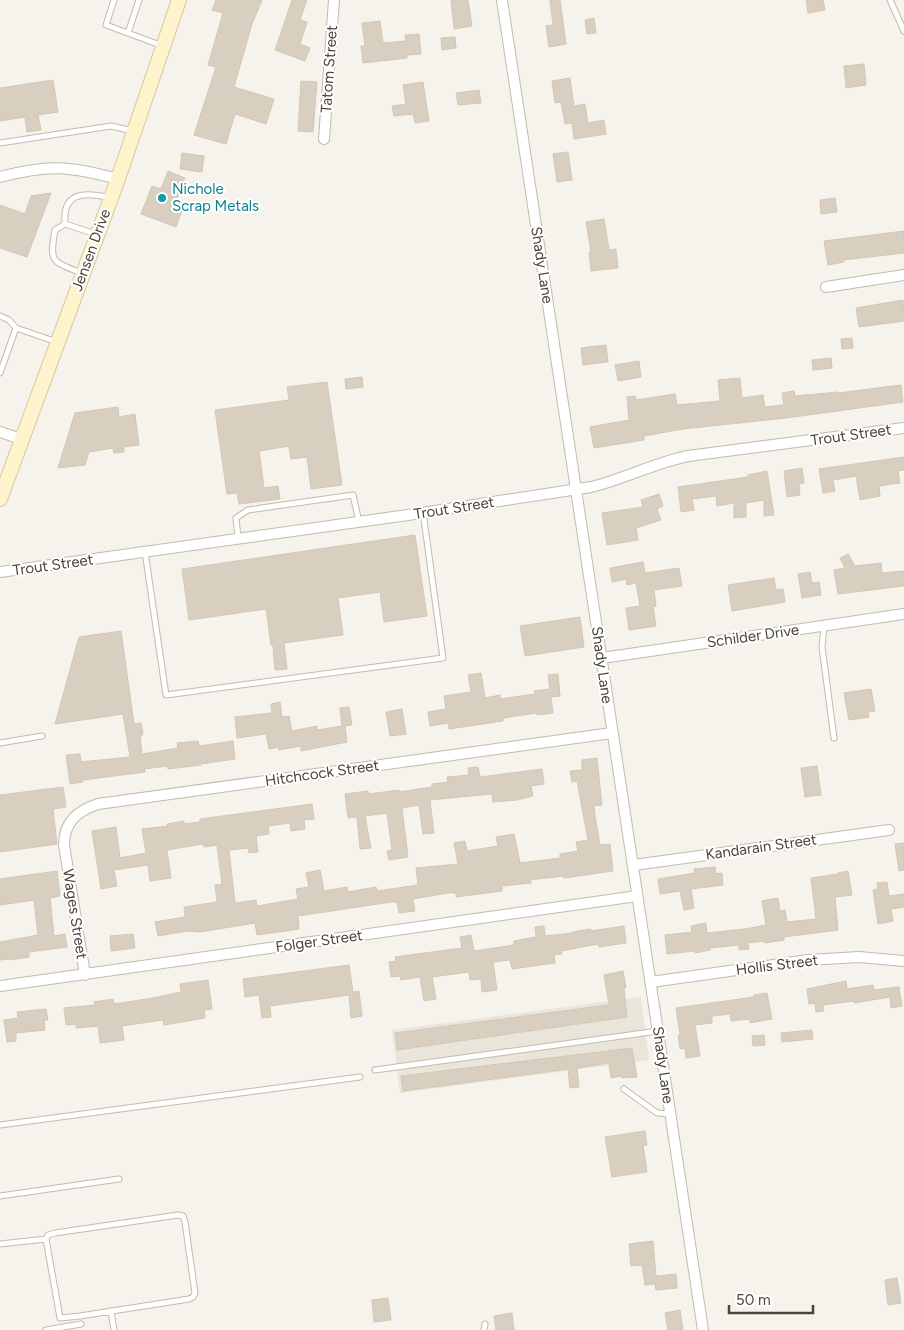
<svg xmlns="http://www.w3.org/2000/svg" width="904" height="1330" font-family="Figtree,sans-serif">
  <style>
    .residential { fill: #eae5da }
    .building { fill: #d8cfc1; stroke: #d3c7b4 }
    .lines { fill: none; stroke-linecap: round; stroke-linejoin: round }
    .lane-casing { stroke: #c2bbae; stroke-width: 7 }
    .street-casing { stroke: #c2bbae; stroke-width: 12 }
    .secondary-casing { stroke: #d6c79b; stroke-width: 16 }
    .lane { stroke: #fff; stroke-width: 5 }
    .street { stroke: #fff; stroke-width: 10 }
    .secondary { stroke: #fff3cd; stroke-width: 14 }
    .culture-dot { fill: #0f9aa8; stroke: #fff; stroke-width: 2 }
    .labels { text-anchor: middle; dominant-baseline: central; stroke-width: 4; stroke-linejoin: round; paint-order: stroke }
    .street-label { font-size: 15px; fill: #4b4439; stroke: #fff }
    .culture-label { font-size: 15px; fill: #0d838f; stroke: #fff; text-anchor: start }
  </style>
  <rect width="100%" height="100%" fill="#f6f3ec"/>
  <!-- residential -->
  <path class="residential" d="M641 997 649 1060 400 1093 392 1030Z"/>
  <!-- building -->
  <path class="building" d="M216 0H262L252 24 234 87 274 99 266 124 235 114 226 144 194 135 216 67 208 65 223 13 212 10Z
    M292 0H307L300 20 307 22 300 44 310 48 305 61 275 50Z
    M451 0H468L472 26 454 29Z
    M550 0H560L566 44 549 47 546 26 553 25Z
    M806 0H823L825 10 808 13Z
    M594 18 596 33 587 34 585 20Z
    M380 21 383 43 406 41 405 35 419 34 421 54 407 55V58L363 63 361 46H365L362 23Z
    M455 37 456 48 442 50 441 38Z
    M864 64 866 85 846 88 844 66Z
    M570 78 574 106 585 104 588 123 604 120 606 134 574 139 572 123 565 124 561 102 555 103 552 81Z
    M53 80 58 112 38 115 41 130 27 132 25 117 0 121V88Z
    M301 81 317 82 313 132 298 131Z
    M423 82 429 121 415 123 413 114 394 116 392 106 406 104 403 85Z
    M479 90 481 103 458 105 456 93Z
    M568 152 572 180 557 182 553 154Z
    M182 153 204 156 202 172 180 169Z
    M168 171 185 178 174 207 182 210 176 227 141 214 152 186 161 189Z
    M51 193 27 257 0 248V205L25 214 31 196Z
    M835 198 837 212 821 214 820 200Z
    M604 219 609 250 616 249 618 268 591 271 589 252H591L586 222Z
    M904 231V253L844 260V262L828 265 824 241Z
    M903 300 904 321 859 327 856 308Z
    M852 338 853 348 842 349 841 339Z
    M606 345 608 362 583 365 581 348Z
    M831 358 832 368 813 370 812 360Z
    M639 361 641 377 618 381 615 365Z
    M362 377 363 387 346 389 345 379Z
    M740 378 742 398 763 395 765 407 784 405 782 393 794 391 795 396 838 392V393L901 385 903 402 786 418 683 429 644 436V440L594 448 590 427 629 420 627 397 635 396 636 400 675 394 677 405 720 401 718 380Z
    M327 382 342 485 311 489 307 457 291 459 289 446 259 451 264 488 278 486 280 499 239 504 237 493 227 494 215 410 289 400 287 387Z
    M118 407 119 417 135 414 139 445 124 447V452L114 453 113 448 89 452 85 465 58 468 75 413Z
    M904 457V470L898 471 900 483 879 486 880 496 860 500 856 476 833 480 835 491 823 493 819 469Z
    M802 468 804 483 799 484 800 495 787 497 784 471Z
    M767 471 774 515 764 516V500L746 503V517L734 518V503L717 506 716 496 692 499 694 510 681 512 678 487 748 477V475Z
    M659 494 663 506 657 509 661 520 636 528 638 540 607 545 602 513 643 507 641 500Z
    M415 535 427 616 384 622 380 592 338 598 343 635 284 643 287 669 275 670 273 645H271L266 609 189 620 182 569Z
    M848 554 855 566 881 563 882 573 904 571V586L838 594 834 570 845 568 840 558Z
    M643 562 645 573 679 568 682 586 654 590 656 606 653 607 656 626 629 630 626 608 640 606 636 583 627 585 626 579 612 582 610 568Z
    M810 572 812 583 819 582 821 595 802 598 798 574Z
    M774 578 776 590 783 589 785 602 732 611 728 585Z
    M580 617 584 647 525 656 520 626Z
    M121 631 134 724 141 723 143 735H140L142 754 178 748 177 743 198 741 199 746 233 741 235 759 201 764V765L168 769 167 766 144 769 145 772 83 780V782L70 784 66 755 80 754 81 762 130 757 123 714 55 724 79 637Z
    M481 673 485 698 500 695V699L535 694 534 691 550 689 548 675 558 674 560 696 551 697 553 713 537 715V713L503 718V721L449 729 448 723 430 726 428 712 446 709 444 696 471 692 468 675Z
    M871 689 875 711 868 712 869 717 849 720 844 693Z
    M280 702 282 717 289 716 292 731 317 726V730L342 726 340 708 349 707 352 725 345 726 347 742 301 751V746L279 750V747L269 749 266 734 237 738 235 717 272 713 271 704Z
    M402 709 406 734 390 736 386 712Z
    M597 758 602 805 594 806 595 816 600 845 610 844 613 871 564 878 563 876 530 880 531 883 502 886V891L456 897V893H448L413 899 415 911 399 913 397 902H391L298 916 299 929 257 935 255 923 200 932 187 931 158 936 155 922 185 917 184 907 217 902 215 885 222 884 217 845 204 847 203 844 167 850 171 878 150 881 148 865 114 870 117 886 101 889 92 831 116 827 120 858 146 853 142 829 168 826 167 824 184 821V824L200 822V819L312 804 314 819 304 820 305 829 291 831 290 823 268 826 269 834 256 836 258 852 249 853 248 848 229 850 235 903 256 900 257 906 298 899 296 889 309 887 306 873 320 870 324 891 347 887 348 892 376 887 377 891 418 885 416 868 458 864 454 843 465 841 467 851 498 846 496 837 514 834 520 863 560 858V854L578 851 576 842 588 840 577 781 572 782 570 771 582 770V760Z
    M817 766 821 795 805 797 801 768Z
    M478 767 480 777 542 769 544 784 531 786 533 796 517 800 493 802 492 794 430 800 434 833 423 834 419 805 402 808 408 857 389 860 387 851 392 850 387 813 365 816 371 848 360 849 357 817 348 818 345 794 368 791 369 794 399 790V792L432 787V784L448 782 447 777 469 775 468 768Z
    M63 787 66 807 53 809 57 844 0 852V795Z
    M904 843V870L899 871 895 844Z
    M715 867 716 874 722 873 723 885 691 889 694 908 684 910 680 891 660 894 658 879 695 873 694 869Z
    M57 871 60 896 50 898 54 936 65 934 67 947 29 952V957L10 960V959L0 960V942L38 935 34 900 0 905V879Z
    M848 871 852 895 835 897 838 930 784 937V940L765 943V941L748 943 749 949 739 950V945L710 948V950L695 953V951L667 954 665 935 692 932 691 926 706 923 707 933 745 929 766 925 762 901 778 898 780 911 785 910 787 922 816 919 811 878 838 874V873Z
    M887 882 889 896 904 894V907L891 909 893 921 878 924 873 890 878 889 877 883Z
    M544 926 545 936 572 933V932L591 929V931L624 926 626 943 599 947 598 944 561 951 562 954 554 955 555 963 512 969 510 960 493 962 497 990 482 992 481 979 470 980 469 972 432 977 436 999 424 1001 420 977 401 980 400 976 391 977 389 962 396 961 395 957 462 948 460 937 471 935 474 951 508 946 514 945V941L536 937 535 927Z
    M133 934 135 948 111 951 110 936Z
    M349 965 353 992 359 991 362 1016 351 1018 349 995 270 1006 271 1017 262 1018 259 995 245 997 243 979Z
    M623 971 626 987 624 988 627 1017 397 1050 395 1033 609 1005 604 975Z
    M208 980 212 1009 204 1010 205 1018 164 1025 163 1020 122 1026 124 1040 100 1043 98 1026 76 1028V1024L66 1025 64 1008 95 1005 94 1002 113 999 114 1004 153 998 181 992 180 984Z
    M846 981 847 989 873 985 874 990 899 987 902 1006 891 1008 890 997 854 1003V1001L823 1005 824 1011 816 1012 815 1003 809 1004 807 989Z
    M767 993 772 1019 750 1023V1019L731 1021 730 1014 712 1016V1023L695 1025 700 1056 686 1058 685 1048 680 1049 678 1036 680 1035 676 1008 754 997V995Z
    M46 1009 48 1020H44L45 1030 16 1033V1041L7 1042 4 1020 18 1018 17 1012Z
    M812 1030 813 1039 782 1042 781 1033Z
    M764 1035 765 1045 753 1046 752 1036Z
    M632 1048 637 1077 622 1078V1076L611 1078 609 1063 577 1068 579 1087 570 1088 568 1069 403 1091 401 1076Z
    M645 1131 647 1145H643L647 1172 612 1177 605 1137Z
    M653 1241 656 1276 676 1274 677 1288 656 1290 655 1284 645 1285 642 1265 631 1266 629 1244Z
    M897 1278 901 1303 888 1305 885 1280Z
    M388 1298 391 1320 374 1322 372 1300Z
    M680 1310 683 1330H668L665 1313Z
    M512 1313 514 1330H496L494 1316Z"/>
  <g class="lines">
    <defs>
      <path id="lane" d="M114 0 106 25 163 46
        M890 0 904 31
        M128 33 139 0
        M0 143 111 126 133 131
        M65 224C62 191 86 192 110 198
        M81 273C52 261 49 263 55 230L65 224 96 234
        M0 316 9 320 16 328
        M0 373 16 328 57 342
        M238 538 236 518 248 510 353 495 359 522
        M145 552 166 695 443 658 423 512
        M824 626 822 647 834 738
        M0 743 42 736
        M375 1070 658 1031
        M624 1089 657 1113 670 1114
        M0 1125 360 1077
        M0 1196 119 1179
        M178 1215 183 1216 185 1222 195 1293 193 1297 189 1299 80 1316 60 1318 46 1239 48 1235 55 1233Z
        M0 1244 46 1239
        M111 1311 114 1330
        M46 1330 81 1324
        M484 1330 485 1324"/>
      <path id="street" d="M502 0 703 1330
        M324 139 334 0
        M0 177C48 164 70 166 118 179
        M826 287 904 275
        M0 432 21 439
        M0 572 415 514 591 487C624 479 654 463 688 456L904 428
        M602 658 904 614
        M634 865 889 830
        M85 975 64 845C64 822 77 811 98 804L612 733
        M651 982 808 960 859 957 904 961
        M0 986 637 896"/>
      <path id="secondary" d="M0 499 118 179 179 0"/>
    </defs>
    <!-- lane casing -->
    <use href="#lane" class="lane-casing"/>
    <!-- street casing -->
    <use href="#street" class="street-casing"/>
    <!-- secondary casing -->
    <use href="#secondary" class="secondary-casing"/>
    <!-- lane -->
    <use href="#lane" class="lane"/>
    <!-- street -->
    <use href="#street" class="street"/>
    <!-- secondary -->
    <use href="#secondary" class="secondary"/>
  </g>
  <!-- markers -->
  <circle class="culture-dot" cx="162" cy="198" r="5"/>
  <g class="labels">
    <!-- street labels -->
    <g class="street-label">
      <text transform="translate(329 69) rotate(-86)">Tatom Street</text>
      <text transform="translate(91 250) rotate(-70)">Jensen Drive</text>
      <text transform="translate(542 265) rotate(81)">Shady Lane</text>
      <text transform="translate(851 435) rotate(-8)">Trout Street</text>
      <text transform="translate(454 508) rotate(-9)">Trout Street</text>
      <text transform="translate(53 565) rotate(-8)">Trout Street</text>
      <text transform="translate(753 636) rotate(-8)">Schilder Drive</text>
      <text transform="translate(602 665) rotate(82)">Shady Lane</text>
      <text transform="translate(322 773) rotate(-8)">Hitchcock Street</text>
      <text transform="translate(761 847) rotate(-8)">Kandarain Street</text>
      <text transform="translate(75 914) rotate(81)">Wages Street</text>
      <text transform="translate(319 941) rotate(-8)">Folger Street</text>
      <text transform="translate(777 965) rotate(-7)">Hollis Street</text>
      <text transform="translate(663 1065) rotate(82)">Shady Lane</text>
    </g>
    <!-- culture labels -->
    <g class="culture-label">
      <text x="172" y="189">Nichole<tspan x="172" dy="17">Scrap Metals</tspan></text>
    </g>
  </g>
  <!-- scale -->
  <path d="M729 1305v8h84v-8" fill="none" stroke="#4b4439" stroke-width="2.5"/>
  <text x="736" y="1305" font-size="15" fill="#4b4439" stroke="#ffffff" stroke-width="4" paint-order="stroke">50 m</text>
</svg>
